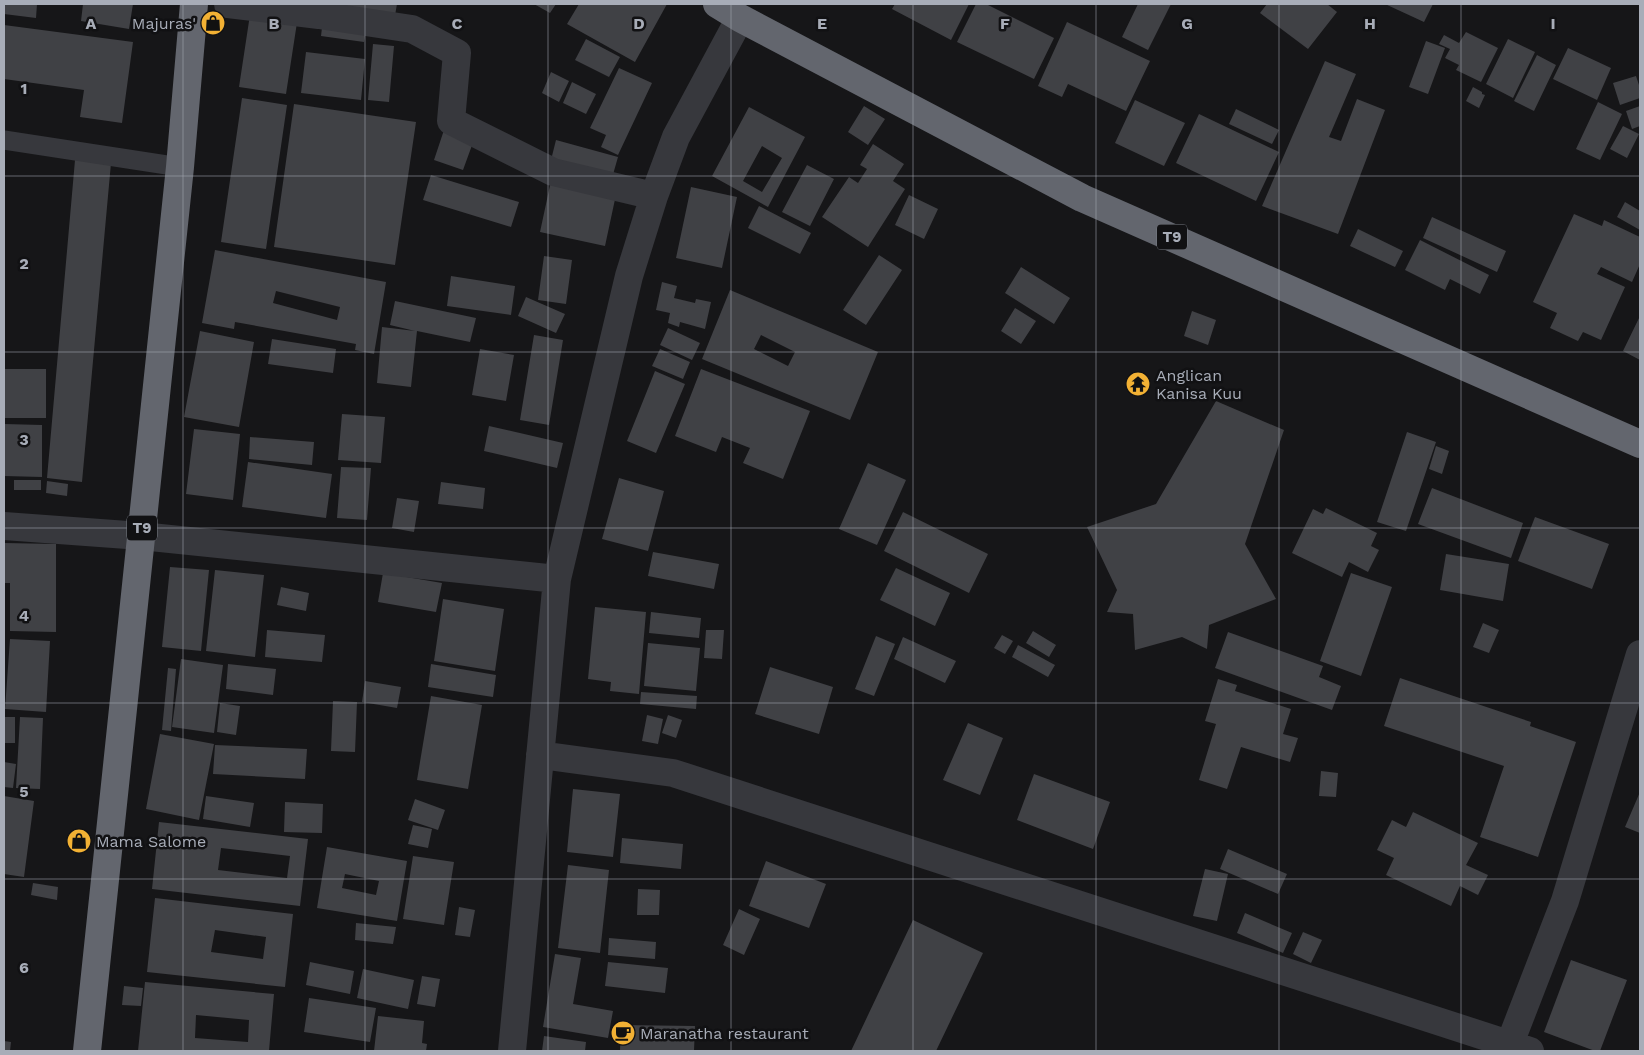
<svg xmlns="http://www.w3.org/2000/svg" width="1644" height="1055" font-family="'Work Sans',sans-serif">
  <style>
    .building { fill: #404145; fill-rule: evenodd }
    .lines { fill: none; stroke-linecap: round; stroke-linejoin: round }
    .lane { stroke: #37383d; stroke-width: 19 }
    .street { stroke: #37383d; stroke-width: 28 }
    .highway { stroke: #63666e; stroke-width: 28 }
    .grid { fill: none; stroke: #a8adb8; stroke-width: 1; stroke-opacity: 0.55 }
    .labels { text-anchor: middle; dominant-baseline: central; stroke-width: 5; stroke-linejoin: round; paint-order: stroke }
    .shield { fill: #111113; stroke: #7b7e86; stroke-width: 1 }
    .shield-label { font-size: 15px; font-weight: bold; fill: #a8adb8 }
    .poi-label { font-size: 16px; fill: #a8adb8; stroke: #111113; text-anchor: start }
    .grid-label { font-size: 16px; text-anchor: middle; font-weight: bold; fill: #a8adb8; stroke: #111113; stroke-width: 5; stroke-linejoin: round; paint-order: stroke }
  </style>
  <rect width="100%" height="100%" fill="#161618"/>
  <!-- building -->
  <path class="building" d="M4 4H37L36 18 4 14Z
    M83 4H133L129 29 81 21Z
    M259 4H397L394 21Z
    M534 4H556L550 13Z
    M579 4H667L635 62 567 24Z
    M895 4H969L951 40 892 9Z
    M976 4H986L1054 38 1034 79 957 42Z
    M1138 4H1171L1148 50 1122 37Z
    M1267 4H1327L1337 12 1308 49 1260 13Z
    M1385 4H1433L1424 22Z
    M251 8 298 16 286 94 239 87Z
    M323 19 365 35 364 42 321 36Z
    M1067 22 1150 61 1126 111 1068 84 1062 97 1038 86Z
    M4 25 133 42 122 123 80 117 84 90 4 79Z
    M1466 32 1498 48 1481 82 1456 70 1459 65 1445 58 1450 49 1439 44 1444 35 1459 43Z
    M586 39 620 57 609 77 575 60Z
    M1508 39 1535 52 1513 98 1486 84Z
    M1426 41 1445 48 1428 94 1409 87Z
    M373 44 394 46 389 102 368 100Z
    M1568 48 1611 68 1597 100 1553 79Z
    M306 52 365 59 361 100 301 93Z
    M1537 55 1556 65 1534 111 1514 101Z
    M1325 61 1356 74 1329 137 1341 141 1357 99 1385 110 1338 234 1262 206Z
    M619 68 652 83 618 155 601 147 606 135 590 128Z
    M551 72 569 81 559 102 542 93Z
    M1636 76 1640 88V98L1620 105 1613 83Z
    M572 82 596 94 586 114 563 103Z
    M1473 87 1482 92V94L1485 95 1479 108 1466 101Z
    M242 98 287 105 266 249 221 242Z
    M1135 100 1185 123 1164 166 1115 143Z
    M1598 102 1622 114 1600 160 1576 149Z
    M294 104 416 122 395 265 274 247Z
    M864 106 885 119 868 145 848 132Z
    M1640 106V126L1632 129 1626 111Z
    M749 107 805 137 768 207 712 176ZM762 146 782 158 762 192 743 181Z
    M1236 109 1279 130 1272 144 1229 124Z
    M1199 114 1279 152 1256 201 1176 163Z
    M1623 126 1639 134 1627 158 1610 149Z
    M445 127 475 137 463 170 434 160Z
    M556 140 618 157 610 185 549 168Z
    M873 144 904 164 893 181 905 189 868 247 822 217 849 177 858 183 867 169 860 165Z
    M75 160 111 163 82 482 47 478Z
    M807 165 834 179 810 226 782 212Z
    M431 175 519 202 511 227 423 200Z
    M552 176 617 190 605 246 540 232Z
    M691 187 737 197 722 268 676 258Z
    M909 195 938 209 924 239 895 225Z
    M1625 202 1640 211V230L1617 217Z
    M759 206 811 233 800 254 748 228Z
    M1574 214 1602 226 1604 220 1640 237V264L1632 282 1601 267 1597 274 1625 287 1601 340 1583 332 1578 341 1550 328 1557 313 1533 302Z
    M1432 217 1506 251 1497 272 1423 238Z
    M1358 229 1403 251 1395 267 1350 246Z
    M1420 240 1489 275 1480 294 1450 279 1445 290 1405 270Z
    M215 250 386 282 374 354 355 350 356 344 235 322 234 329 202 323ZM276 291 340 307 337 320 273 303Z
    M879 255 902 270 866 325 843 310Z
    M544 256 572 260 566 304 538 300Z
    M1021 267 1070 298 1054 324 1005 293Z
    M451 276 515 286 511 315 447 306Z
    M662 282 677 286 674 298 695 303 696 299 711 302 705 329 680 322 679 327 668 323 670 313 656 310Z
    M730 290 878 352 850 420 702 359ZM761 335 795 352 788 366 754 349Z
    M526 297 565 314 556 333 518 316Z
    M395 301 476 318 470 342 417 331 411 387 377 383 382 327 415 331 390 325Z
    M1015 308 1036 321 1021 344 1001 331Z
    M1192 311 1216 320 1208 345 1184 336Z
    M1640 316V360L1623 351Z
    M668 328 700 343 692 360 660 345Z
    M200 331 254 342 239 427 184 417Z
    M534 335 563 340 549 425 520 420Z
    M272 339 336 349 333 373 268 364Z
    M480 349 514 355 506 401 472 395Z
    M660 349 690 362 683 379 652 366Z
    M4 369H46V418H4Z
    M701 369 810 411 783 479 743 463 750 448 722 437 716 452 675 436Z
    M655 371 685 384 656 453 627 441Z
    M1216 401 1284 430 1245 544 1276 599 1209 625 1207 649 1182 637 1135 650 1133 614 1107 612 1117 590 1087 527 1156 504Z
    M342 414 385 417 381 463 338 460Z
    M4 424 42 425V477L4 476Z
    M489 426 563 443 557 468 484 451Z
    M194 429 240 434 233 500 186 494Z
    M1407 432 1436 442 1406 531 1377 522Z
    M250 437 314 442 312 465 249 459Z
    M1436 446 1449 451 1442 474 1429 469Z
    M248 462 332 474 326 518 242 507Z
    M868 463 906 480 877 545 839 529Z
    M341 467 371 468 367 520 337 518Z
    M619 478 664 491 648 551 602 539Z
    M14 480H41V490H14Z
    M47 481 68 484 67 496 46 493Z
    M441 482 485 488 483 509 438 504Z
    M1432 488 1523 523 1511 558 1418 524Z
    M397 498 419 501 414 532 392 528Z
    M1326 508 1377 533 1371 546 1379 550 1368 572 1349 562 1342 577 1292 553 1313 509 1323 514Z
    M903 512 988 554 969 593 884 551Z
    M1535 517 1609 544 1592 589 1518 561Z
    M4 543 56 544V632L10 631V583H4Z
    M653 552 719 564 714 589 648 576Z
    M1446 554 1509 564 1503 601 1440 590Z
    M170 567 209 570 201 651 162 647Z
    M896 568 950 593 935 626 880 600Z
    M215 570 264 575 255 657 206 651Z
    M383 573 442 583 436 612 378 602Z
    M1351 573 1392 587 1361 676 1320 661Z
    M281 587 309 593 306 611 277 605Z
    M443 599 504 609 495 671 434 661Z
    M595 607 646 612 639 694 610 691 611 682 588 679Z
    M651 612 701 618 699 638 649 633Z
    M1483 623 1499 630 1489 653 1473 647Z
    M267 630 325 635 322 662 265 657Z
    M706 630H724L722 659 704 658Z
    M1033 631 1056 645 1049 657 1026 643Z
    M1228 632 1323 666 1319 677 1341 686 1332 710 1215 668Z
    M1002 635 1013 641 1005 654 994 648Z
    M876 636 895 644 874 696 855 689Z
    M903 637 956 661 945 683 894 659Z
    M10 639 50 641 46 712 5 709Z
    M648 643 700 648 696 691 644 686Z
    M1018 645 1055 665 1048 677 1012 657Z
    M181 659 223 665 214 733 172 727Z
    M228 664 276 669 273 695 226 689Z
    M431 664 496 675 493 697 428 687Z
    M770 667 833 687 819 734 755 714Z
    M168 668 176 669 171 731 162 730Z
    M1400 678 1531 722 1530 726 1576 742 1538 857 1480 837 1504 766 1384 726Z
    M1218 679 1237 685 1235 691 1291 709 1283 734 1298 738 1290 762 1241 747 1227 789 1199 780 1216 724 1205 721Z
    M365 681 401 687 397 708 362 702Z
    M641 692 697 696 696 709 640 704Z
    M431 696 482 705 468 789 417 780Z
    M333 701 357 702 355 752 331 751Z
    M220 703 240 706 236 735 217 732Z
    M647 715 663 719 658 744 642 741Z
    M668 715 682 720 676 738 662 733Z
    M5 717H15V743H4Z
    M20 717 43 718 40 789 16 788Z
    M968 723 1003 738 980 795 943 780Z
    M160 734 214 744 199 820 146 809Z
    M215 745 307 749 305 779 213 774Z
    M4 762 16 764 13 788 4 787Z
    M1321 771 1338 773 1336 797 1319 796Z
    M1034 774 1110 802 1093 849 1017 820Z
    M573 789 620 794 613 857 567 852Z
    M1640 792V833L1625 827Z
    M4 796 34 801 24 877 4 874Z
    M206 796 254 803 250 827 203 819Z
    M415 799 445 810 438 830 408 820Z
    M285 802 323 804 322 833 284 832Z
    M1413 812 1478 843 1466 865 1488 875 1478 895 1460 886 1451 906 1386 875 1394 858 1377 850 1392 820 1406 827Z
    M159 822 308 839 300 906 152 889ZM221 848 290 856 287 878 218 870Z
    M413 825 432 829 428 848 408 844Z
    M622 838 683 844 681 869 620 863Z
    M327 847 407 861 397 921 317 908ZM345 874 379 881 376 895 342 888Z
    M1228 849 1287 874 1278 894 1220 869Z
    M413 856 454 862 444 925 403 919Z
    M766 861 826 884 809 928 749 906Z
    M568 865 609 870 600 953 558 948Z
    M1205 869 1228 874 1217 921 1193 916Z
    M33 883 58 887 57 900 31 895Z
    M638 889 660 890 659 915H637Z
    M155 898 293 914 285 987 147 972ZM215 930 266 937 263 959 211 952Z
    M459 907 475 910 470 937 455 935Z
    M739 909 760 919 744 955 723 945Z
    M1245 913 1292 933 1283 953 1237 933Z
    M913 920 983 953 936 1051H851Z
    M356 923 396 927 393 944 355 940Z
    M1303 932 1322 940 1311 963 1293 954Z
    M609 938 656 942 655 959 608 955Z
    M555 954 581 958 573 1004 613 1011 608 1038 543 1027Z
    M1571 960 1627 980 1600 1051H1595L1544 1032Z
    M310 962 354 971 350 994 306 985Z
    M608 962 668 968 665 993 605 986Z
    M363 969 414 980 408 1009 357 998Z
    M422 976 440 979 435 1007 417 1004Z
    M145 982 274 994 269 1051H138ZM196 1015 249 1020 248 1042 195 1038Z
    M124 986 143 988 141 1006 122 1005Z
    M309 998 376 1008 370 1042 304 1032Z
    M378 1016 424 1021 422 1043 427 1044 426 1051H374Z
    M621 1025 695 1026 694 1051 620 1050Z
    M544 1036 586 1042 585 1051H542Z
    M4 1041 11 1042 10 1051H4Z"/>
  <g class="lines">
    <!-- lane -->
    <path class="lane" d="M4 140 180 167"/>
    <!-- street -->
    <path class="street" d="M228 4 319 15 412 29 457 53 451 121 553 172 654 196
      M4 526 141 536 557 579
      M540 755 673 773 1530 1051
      M512 1051 557 579 629 276 654 196 676 137 740 18
      M1507 1051 1565 901 1640 654"/>
    <!-- highway -->
    <path class="highway" d="M717 4 740 18 1082 198 1640 444
      M87 1051 180 167 194 4"/>
  </g>
  <!-- grid -->
  <path class="grid" d="M183 4V1051M365 4V1051M548 4V1051M731 4V1051M913 4V1051M1096 4V1051M1279 4V1051M1461 4V1051M4 176H1640M4 352H1640M4 528H1640M4 703H1640M4 879H1640"/>
  <!-- icons -->
  <defs>
    <symbol id="shop-disc" viewBox="-11 -11 22 22"><circle r="9.5" fill="#f2b134" stroke="#111113"/><path d="M-5-2.5h2.3a2.7 3.5 0 0 1 5.4 0H5L5.5 6h-11ZM-1.5-2.5h3a1.5 2.3 0 0 0-3 0Z" fill="#111"/></symbol>
    <symbol id="temple-disc" viewBox="-11 -11 22 22"><circle r="9.5" fill="#f2b134" stroke="#111113"/><path d="M0-6L5-2H3V0L6.5 2.5H4V6H1.5V3h-3V6H-4V2.5H-6.5L-3 0V-2H-5Z" fill="#111"/></symbol>
    <symbol id="cafe-disc" viewBox="-11 -11 22 22"><circle r="9.5" fill="#f2b134" stroke="#111113"/><path d="M-5.5-4.5H6V0H3Q3 3.5 0 3.5H-2.5Q-5.5 3.5-5.5 0ZM3-3.2v2h1.7v-2ZM-6 4.5H4V6H-6Z" fill="#111"/></symbol>
  </defs>
  <g fill-rule="evenodd">
    <use href="#shop-disc" x="199" y="9" width="28" height="28"/>
    <use href="#temple-disc" x="1124" y="370" width="28" height="28"/>
    <use href="#shop-disc" x="65" y="827" width="28" height="28"/>
    <use href="#cafe-disc" x="609" y="1019" width="28" height="28"/>
  </g>
  <g class="labels">
    <!-- shield labels -->
    <g class="shield">
      <rect x="1157" y="224.5" width="30" height="25" rx="4"/>
      <rect x="127" y="515.5" width="30" height="25" rx="4"/>
    </g>
    <g class="shield-label">
      <text x="1172" y="237">T9</text>
      <text x="142" y="528">T9</text>
    </g>
    <!-- poi labels -->
    <g class="poi-label">
      <text x="196" y="23" text-anchor="end">Majuras'</text>
      <text x="1156" y="375">Anglican<tspan x="1156" dy="18">Kanisa Kuu</tspan></text>
      <text x="96" y="841">Mama Salome</text>
      <text x="640" y="1033">Maranatha restaurant</text>
    </g>
  </g>
  <g class="grid-label">
    <text x="91" y="29">A</text>
    <text x="274" y="29">B</text>
    <text x="457" y="29">C</text>
    <text x="639" y="29">D</text>
    <text x="822" y="29">E</text>
    <text x="1005" y="29">F</text>
    <text x="1187" y="29">G</text>
    <text x="1370" y="29">H</text>
    <text x="1553" y="29">I</text>
    <text x="24" y="94">1</text>
    <text x="24" y="269">2</text>
    <text x="24" y="445">3</text>
    <text x="24" y="621">4</text>
    <text x="24" y="797">5</text>
    <text x="24" y="973">6</text>
  </g>
  <!-- border -->
  <rect width="1644" height="1055" fill="none" stroke="#a8adb8" stroke-width="10"/>
</svg>
